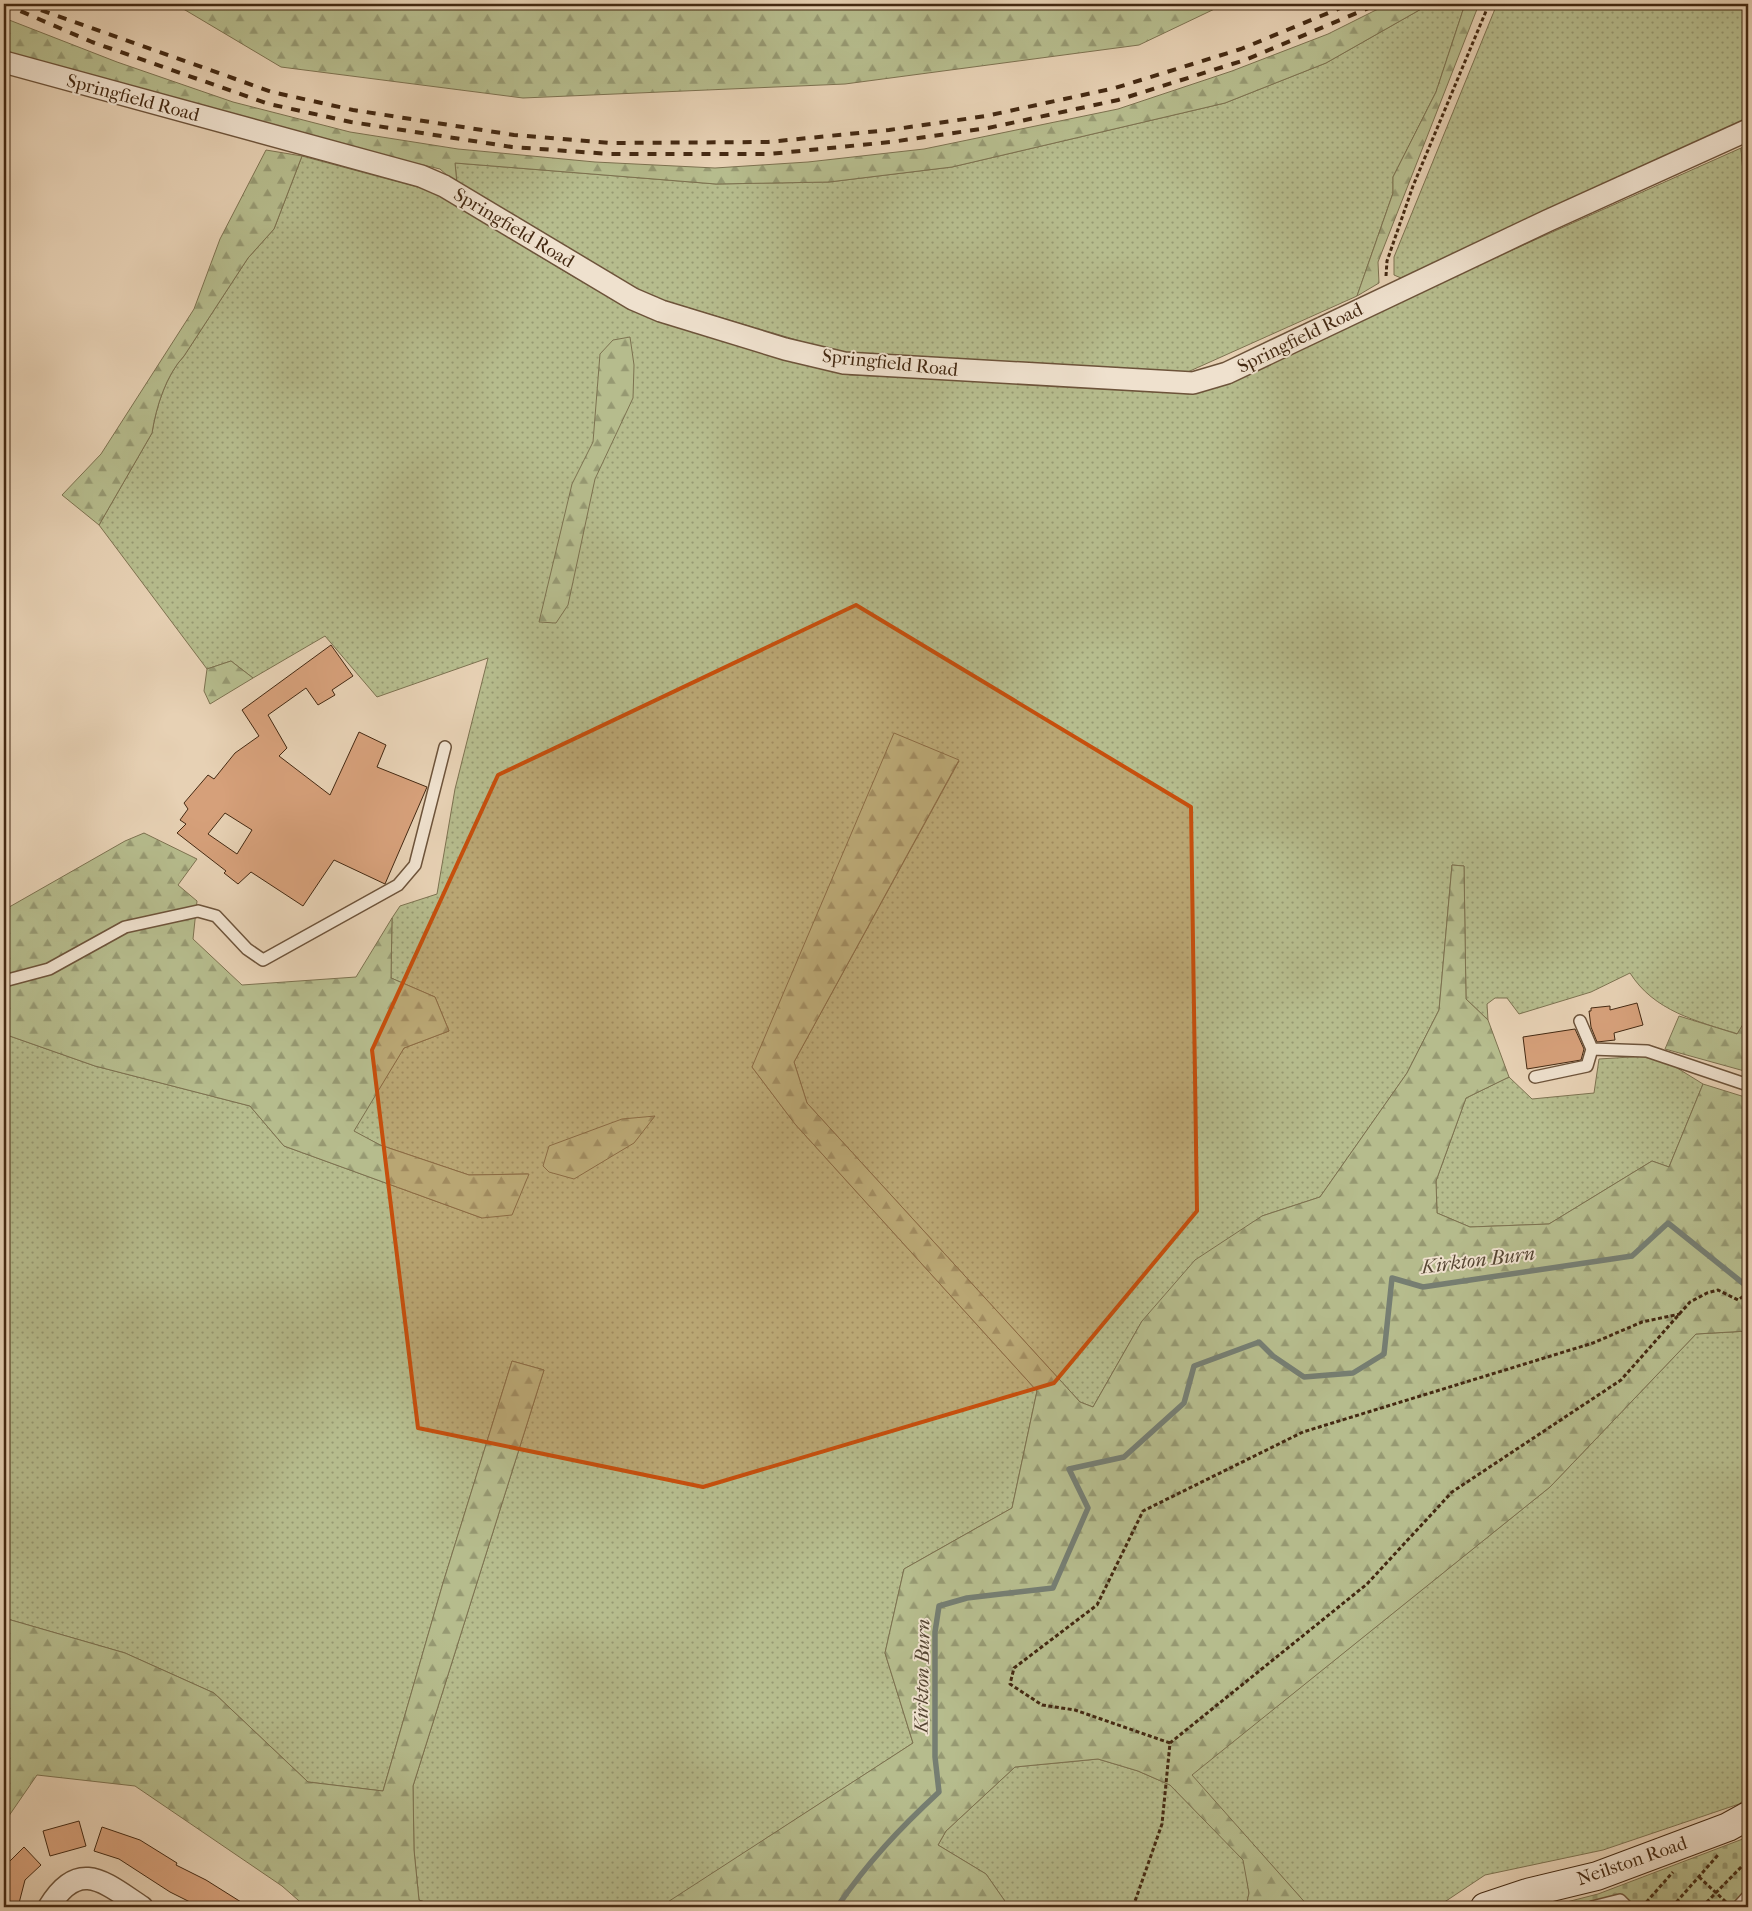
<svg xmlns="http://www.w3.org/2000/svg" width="1752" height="1911" font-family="'IM FELL French Canon',serif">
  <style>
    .grass { fill: url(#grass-dots); stroke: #7d7250 }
    .forest { fill: url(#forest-firs); stroke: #7d7250 }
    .cemetery { fill: url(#cemetery-stones); stroke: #7d7250 }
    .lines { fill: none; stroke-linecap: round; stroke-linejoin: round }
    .stream { stroke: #767e72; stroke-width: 5.5 }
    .building { fill: #d6a07a; stroke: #442912; fill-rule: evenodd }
    .lane-casing { stroke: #6d533a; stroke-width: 14 }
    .street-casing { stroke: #6d533a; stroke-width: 24 }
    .secondary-casing { stroke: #442912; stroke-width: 30 }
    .path { stroke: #442912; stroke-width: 3; stroke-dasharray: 4 2.5; stroke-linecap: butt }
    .lane { stroke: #efe1ce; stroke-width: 11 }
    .street { stroke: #efe1ce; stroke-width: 21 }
    .secondary { stroke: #efe1ce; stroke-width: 28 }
    .rail { stroke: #442912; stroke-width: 4; stroke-dasharray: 9 9; stroke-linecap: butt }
    .marked { fill: #c74f0d; fill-opacity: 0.2; stroke: #c74f0d; stroke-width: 4; stroke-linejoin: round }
    .labels { text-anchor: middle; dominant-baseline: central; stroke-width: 4; stroke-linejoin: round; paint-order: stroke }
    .street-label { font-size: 19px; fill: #442912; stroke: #efe1ce }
    .water-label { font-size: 20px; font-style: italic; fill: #554532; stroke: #efe1ce }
  </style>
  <defs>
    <pattern id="grass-dots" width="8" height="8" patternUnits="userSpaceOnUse" patternTransform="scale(1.25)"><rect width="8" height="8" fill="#b6bc8d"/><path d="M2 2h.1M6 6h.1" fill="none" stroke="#969972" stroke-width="1.8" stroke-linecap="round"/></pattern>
    <pattern id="forest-firs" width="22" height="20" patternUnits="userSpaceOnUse" patternTransform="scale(1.25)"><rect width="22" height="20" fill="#b6bc8d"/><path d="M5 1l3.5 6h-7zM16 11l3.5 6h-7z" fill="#969972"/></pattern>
    <pattern id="cemetery-stones" width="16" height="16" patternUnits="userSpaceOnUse" patternTransform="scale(1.25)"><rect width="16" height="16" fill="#b6bc8d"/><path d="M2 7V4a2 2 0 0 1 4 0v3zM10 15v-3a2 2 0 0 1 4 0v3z" fill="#969972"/></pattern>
  </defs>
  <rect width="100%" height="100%" fill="#e7d1b4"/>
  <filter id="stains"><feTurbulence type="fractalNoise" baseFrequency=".004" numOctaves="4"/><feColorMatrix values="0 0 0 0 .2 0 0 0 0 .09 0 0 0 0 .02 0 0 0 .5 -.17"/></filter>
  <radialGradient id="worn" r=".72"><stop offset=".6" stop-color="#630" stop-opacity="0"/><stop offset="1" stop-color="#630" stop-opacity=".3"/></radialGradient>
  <!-- grass -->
  <path class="grass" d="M1430 4H1465L1436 92 1393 177V193L1357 296 1181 375 862 356 820 347 642 294 457 184 455 163 716 184 829 182 952 167 1225 103 1326 63Z
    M1497 4H1748V118L1401 278 1394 275V257Z
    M1741 148 1748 234V1016L1738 1034C1696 1021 1654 1011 1630 973L1591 992 1519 1014 1507 998H1495L1487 1004 1488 1020 1466 999 1464 866 1452 865 1439 1010 1407 1073 1320 1197 1262 1216 1142 1321 1093 1407 1080 1402 807 1103 794 1062 959 761 752 1067 795 1124 1037 1391 1012 1508 904 1569 885 1653 913 1743 661 1907H439L419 1900 414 1850 413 1786 544 1370 512 1361 443 1583 383 1791 308 1782 214 1693 125 1653 4 1618V1034L95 1066 250 1106 284 1146 482 1218 528 1174 469 1175 380 1145 353 1131 404 1048 449 1031 435 997 391 978 392 918 400 906 437 894 455 789 488 658 377 697 325 636 253 678 231 661 207 669 99 525 152 433C156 407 166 375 184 356L248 258 274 229 302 156 432 191 574 277 640 313 850 375 1087 385 1189 394Z
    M1646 1056 1661 1058 1703 1084 1669 1167 1652 1161 1549 1224 1470 1227 1437 1213 1436 1181 1466 1098 1509 1077 1532 1099 1594 1093 1599 1059Z
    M1748 1331V1797L1739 1804 1603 1850 1485 1875 1437 1907H1309L1191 1775 1550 1487 1696 1334Z
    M1098 1759 1138 1771 1170 1785 1244 1860 1249 1893 1246 1907H1009L986 1874 938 1845 946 1831 1015 1767Z"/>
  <!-- forest -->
  <path class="forest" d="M175 4H1225L1139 45 845 84 523 98 281 67Z
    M1388 4H1430L1326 63 1225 103 952 167 829 182 716 184 455 163 457 184 440 169 368 152 4 51V18L117 62 233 102 350 132 458 149 595 162 715 168 808 162 924 149 1118 109 1232 71 1328 34Z
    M1465 4H1479L1378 262 1379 283 1357 296 1393 193V177L1436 92Z
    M1748 144V234L1741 148Z
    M266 150 302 156 274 229 248 258 184 356C166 375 156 407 152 433L99 525 62 495 101 454 194 309 220 239Z
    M630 337 634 365 633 398 595 479 568 605 556 623 539 622 572 484 593 442 600 354 613 340Z
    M231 661 253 678 210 704 204 691 207 669Z
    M894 733 959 760 794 1062 807 1103 1080 1402 1093 1407 1142 1321 1195 1260 1262 1216 1320 1197 1407 1073 1439 1010 1452 865 1464 866 1466 999 1488 1020 1509 1077 1466 1098 1436 1181 1437 1213 1470 1227 1549 1224 1652 1161 1669 1167 1703 1084 1748 1098V1331L1696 1334 1550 1487 1192 1775 1309 1907H1246L1249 1893 1243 1860 1170 1785 1138 1771 1098 1759 1015 1767 946 1831 938 1845 986 1874 1009 1907H660L913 1743 885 1653 904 1569 1012 1508 1037 1391 795 1124 752 1067Z
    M144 833 197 859 178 885 197 901 193 939 242 985 356 977 392 918 391 978 435 997 449 1031 404 1048 354 1131 380 1145 469 1175 529 1174 512 1215 482 1218 284 1146 250 1106 95 1066 4 1034V910L125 841Z
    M1679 1016 1737 1034 1748 1016V1072L1665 1049Z
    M655 1116 634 1143 574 1179 549 1172 543 1166 549 1146 622 1119Z
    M512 1361 544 1370 413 1786 414 1850 419 1900 439 1907H306L282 1886 135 1786 37 1775 4 1823V1618L125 1653 214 1693 308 1782 383 1791 443 1583Z"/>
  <!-- cemetery -->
  <path class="cemetery" d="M1748 1837V1907H1547L1598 1894Z"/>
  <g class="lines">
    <!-- stream -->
    <path class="stream" d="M837 1907C868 1862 899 1829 939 1792L935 1757V1632L939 1606 967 1598 1053 1588 1088 1508 1069 1469 1124 1457 1184 1403 1194 1366 1259 1342 1273 1356 1304 1377 1353 1373 1384 1354 1392 1278 1423 1287 1632 1256 1668 1223 1744 1284"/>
  </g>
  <!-- building -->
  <path class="building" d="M331 645 353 676 332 690 335 695 318 705 306 688 268 715 287 748 279 756 330 795 359 732 386 745 377 767 427 787 385 884 334 860 303 906 251 872 238 884 224 873 226 871 177 833 186 824 180 820 188 809 184 803 208 775 214 779 235 753 259 736 242 710ZM225 813 252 830 237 854 208 834Z
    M1637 1003 1643 1025 1614 1033 1615 1040 1597 1042 1591 1027 1589 1011H1591V1008L1610 1006V1010Z
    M1575 1029 1584 1049 1581 1060 1527 1069 1523 1037Z
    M79 1821 86 1846 50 1856 43 1831Z
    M102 1827 140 1840 177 1863 176 1865 206 1880 249 1907H200L170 1892 119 1859 94 1851Z
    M24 1847 41 1865 25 1880 18 1907H4V1867Z"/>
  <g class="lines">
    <defs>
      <path id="lane" d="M4 981 49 969 125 927 198 911 216 916 247 949 263 960 398 885 415 865 445 747
        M1592 1049 1647 1051 1748 1085
        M1535 1077 1587 1066 1592 1049 1580 1021
        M1592 1907 1620 1900 1627 1907
        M1738 1907 1748 1896"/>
      <path id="street" d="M4 62 421 176 444 186 633 299 661 311 785 349 844 363 1193 383 1227 373 1547 221 1748 130
        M49 1907C79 1857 105 1883 142 1907"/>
      <path id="secondary" d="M1485 1907 1527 1893 1597 1876 1728 1827 1748 1816"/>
    </defs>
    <!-- lane casing -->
    <use href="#lane" class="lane-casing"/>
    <!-- street casing -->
    <use href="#street" class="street-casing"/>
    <!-- secondary casing -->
    <use href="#secondary" class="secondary-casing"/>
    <!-- path -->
    <path class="path" d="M1386 276 1387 261 1413 186 1489 4
      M1170 1743 1075 1710 1042 1705 1010 1684 1014 1668 1097 1605 1143 1511 1303 1432 1593 1343 1642 1322 1680 1314
      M1699 1877 1726 1902
      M1133 1907 1162 1824 1170 1743 1367 1584 1452 1492 1621 1380 1690 1302 1707 1293 1718 1290 1738 1300 1748 1293
      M1642 1907 1673 1872
      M1672 1907 1718 1855
      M1702 1907 1748 1860"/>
    <!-- lane -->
    <use href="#lane" class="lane"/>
    <!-- street -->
    <use href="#street" class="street"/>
    <!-- secondary -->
    <use href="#secondary" class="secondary"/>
    <!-- rail -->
    <path class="rail" d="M4 4 92 42 269 104 351 122 512 147 610 154H769L891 142 988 128 1118 100 1245 60 1378 4
      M24 4 272 92 353 110 514 135 611 143 768 142 889 130 986 116 1115 88 1241 49 1350 4"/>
  </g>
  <!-- marked area -->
  <path class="marked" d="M856 605 1191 807 1197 1211 1054 1383 703 1487 418 1428 372 1050 498 775Z"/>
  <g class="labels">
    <!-- street labels -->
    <g class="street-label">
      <text transform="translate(133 98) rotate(15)">Springfield Road</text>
      <text transform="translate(514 228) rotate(31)">Springfield Road</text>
      <text transform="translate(1300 338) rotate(-26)">Springfield Road</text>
      <text transform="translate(890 363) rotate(6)">Springfield Road</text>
      <text transform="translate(1632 1861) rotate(-19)">Neilston Road</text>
    </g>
    <!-- water labels -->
    <g class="water-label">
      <text transform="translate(1478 1260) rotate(-7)">Kirkton Burn</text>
      <text transform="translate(922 1676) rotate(-89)">Kirkton Burn</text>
    </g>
  </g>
  <!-- margin -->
  <rect width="1752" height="1911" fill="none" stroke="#e7d1b4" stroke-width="20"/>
  <rect x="5" y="5" width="1742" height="1901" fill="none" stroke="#442912" stroke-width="2.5"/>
  <rect x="10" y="10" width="1732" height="1891" fill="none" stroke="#442912"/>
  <rect width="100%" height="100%" filter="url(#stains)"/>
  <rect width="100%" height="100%" fill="url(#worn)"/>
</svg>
